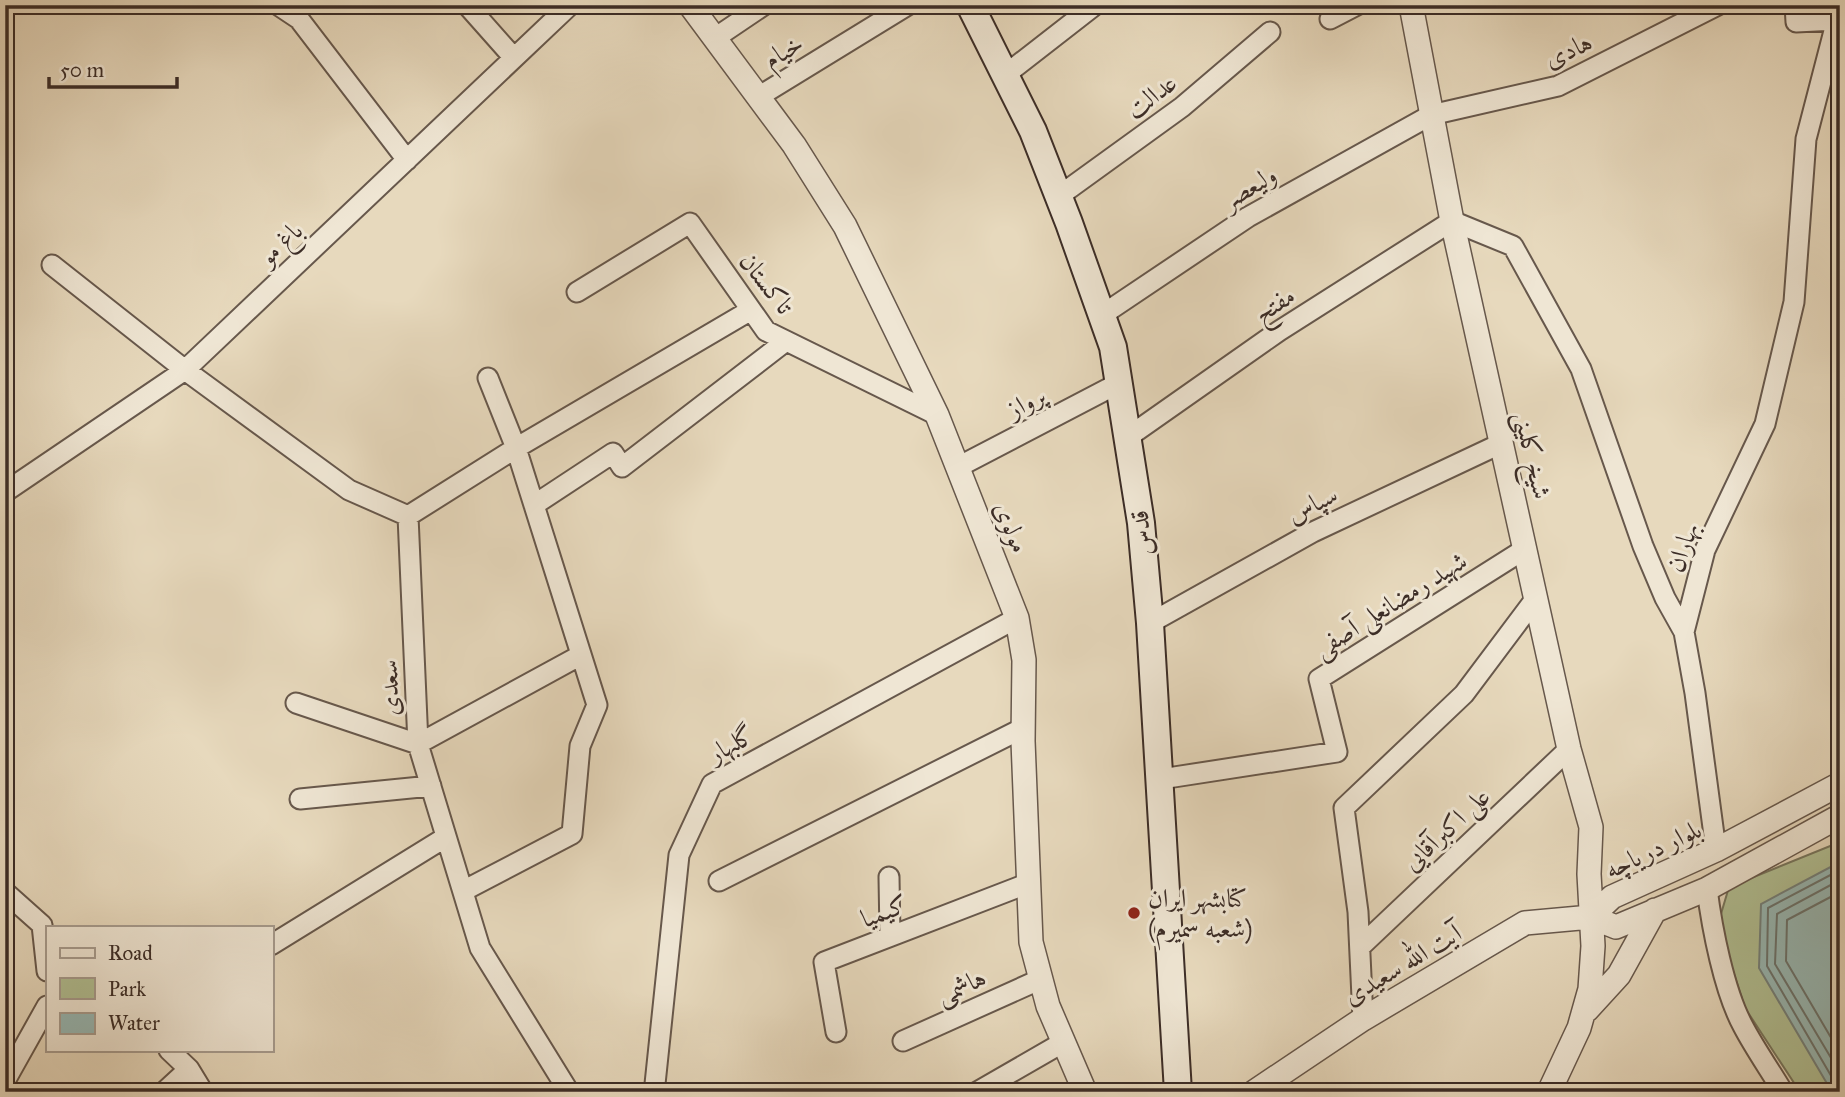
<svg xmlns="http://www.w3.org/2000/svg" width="1845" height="1097" font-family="'IM FELL Great Primer',Amiri,serif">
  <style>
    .green { fill: #b1c094; stroke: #76765e; stroke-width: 2 }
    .water { fill: #97b9b6; stroke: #73817d; stroke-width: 2 }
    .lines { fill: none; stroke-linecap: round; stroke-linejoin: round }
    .shore { stroke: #6a736e; stroke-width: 2 }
    .minor-casing { stroke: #67584c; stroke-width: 23 }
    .tertiary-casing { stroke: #67584c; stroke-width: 26 }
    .secondary-casing { stroke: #3c2d27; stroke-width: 30 }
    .minor { stroke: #efe6d4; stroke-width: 19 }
    .tertiary { stroke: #efe6d4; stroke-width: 23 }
    .secondary { stroke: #efe6d4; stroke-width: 26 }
    .poi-dot { fill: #8f2418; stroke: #efe6d4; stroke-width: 2.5 }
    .labels { text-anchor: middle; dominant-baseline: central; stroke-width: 6; stroke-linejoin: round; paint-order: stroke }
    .street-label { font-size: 26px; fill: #3c2d27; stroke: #efe6d4 }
    .poi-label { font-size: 26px; fill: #3c2d27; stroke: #efe6d4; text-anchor: start }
  </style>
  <rect width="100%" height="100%" fill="#e7d9bd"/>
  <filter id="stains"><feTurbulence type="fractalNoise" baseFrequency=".00286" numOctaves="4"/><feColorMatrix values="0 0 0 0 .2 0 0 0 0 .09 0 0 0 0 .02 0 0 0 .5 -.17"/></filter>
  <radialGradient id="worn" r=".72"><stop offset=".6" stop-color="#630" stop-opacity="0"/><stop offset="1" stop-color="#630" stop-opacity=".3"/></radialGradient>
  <!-- green -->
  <path class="green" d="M1840 842V1092H1800L1745 1008 1718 924 1729 887Z"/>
  <!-- water -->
  <path class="water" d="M1840 862V1092H1832L1759 968 1761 904Z"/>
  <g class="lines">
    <!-- shore -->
    <path class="shore" d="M1840 880 1777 914 1775 964 1840 1073
      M1840 892 1787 920 1786 961 1840 1053
      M1838 1092 1837 1086 1767 966 1768 908 1840 870"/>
    <defs>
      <path id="minor" d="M278 5 299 19 407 160
        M467 5 514 58
        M1795 5 1796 22 1836 20
        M1330 19 1357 5
        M715 38 764 5
        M1005 75 1095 5
        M758 97 908 5
        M1059 196 1182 107 1270 32
        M52 265 185 370 349 490 408 516 418 744 480 948 569 1092
        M577 292 690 223 766 331 937 415
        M1102 315 1248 217 1431 115 1558 86 1718 5
        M1128 437 1279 331 1452 221 1513 246 1581 369 1643 546 1665 598 1684 632 1695 693 1716 850
        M958 467 1119 383
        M5 492 185 370 570 5
        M534 505 613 453 622 467 786 341
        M408 516 516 448 751 310
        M1150 623 1313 532 1502 443
        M1684 632 1705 550 1765 424 1794 302 1806 139 1840 8
        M296 703 418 744 581 655
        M1161 779 1337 752 1319 679 1525 549
        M300 799 431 786
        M889 877 890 936
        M719 881 1023 728
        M1707 889C1712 928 1724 991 1743 1026 1755 1049 1770 1070 1783 1092
        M463 891 572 834 580 746 597 705 516 448 488 378
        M5 892 42 925 47 971
        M271 945 446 837
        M1360 947 1569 749
        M1363 1019 1358 912 1344 808 1464 694 1536 598
        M836 1032 824 962 1029 883
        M903 1041 1041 979
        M169 1050 189 1069 203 1092
        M5 1081 47 1006
        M164 1092 189 1069
        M652 1092 655 1084 679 855 712 784 1017 618
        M977 1092 1062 1043"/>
      <path id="tertiary" d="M690 5 794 145 845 226 937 415 1017 618 1024 660 1023 741 1031 942 1048 1006 1085 1092
        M1411 5 1452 221 1569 749 1591 827 1589 874 1593 946 1590 989 1579 1028 1549 1092
        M1591 917 1612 897 1716 850 1840 784
        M1587 1010 1619 975 1655 910
        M1254 1092 1363 1019 1525 923 1591 917 1616 927 1707 889 1840 816"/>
      <path id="secondary" d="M970 5 1033 131 1069 223 1113 347 1141 523 1150 623 1178 1092"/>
    </defs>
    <!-- minor casing -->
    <use href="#minor" class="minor-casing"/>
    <!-- tertiary casing -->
    <use href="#tertiary" class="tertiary-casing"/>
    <!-- secondary casing -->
    <use href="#secondary" class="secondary-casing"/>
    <!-- minor -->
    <use href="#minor" class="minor"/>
    <!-- tertiary -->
    <use href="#tertiary" class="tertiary"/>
    <!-- secondary -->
    <use href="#secondary" class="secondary"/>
  </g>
  <!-- markers -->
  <circle class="poi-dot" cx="1134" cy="913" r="7"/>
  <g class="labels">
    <!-- street labels -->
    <g class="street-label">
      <text transform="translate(1568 50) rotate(-24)">هادی</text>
      <text transform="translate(783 51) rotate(-31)">خیام</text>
      <text transform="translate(1151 96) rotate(-37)">عدالت</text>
      <text transform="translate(1249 187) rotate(-31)">ولیعصر</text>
      <text transform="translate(280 243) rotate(-43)">باغ مو</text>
      <text transform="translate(767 283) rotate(52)">تاکستان</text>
      <text transform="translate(1274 304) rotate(-33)">مفتح</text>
      <text transform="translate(1026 402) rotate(-27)">پرواز</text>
      <text transform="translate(1533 455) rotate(77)">شیخ کلینی</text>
      <text transform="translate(1312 504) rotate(-27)">سپاس</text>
      <text transform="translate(1012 527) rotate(68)">مولوی</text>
      <text transform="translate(1141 533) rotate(-96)">قدس</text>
      <text transform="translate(1682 547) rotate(-71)">بهاران</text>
      <text transform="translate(1390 604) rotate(-32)">شهید رمضانعلی آصفی</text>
      <text transform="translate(389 688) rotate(-92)">سعدی</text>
      <text transform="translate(731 744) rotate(-29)">گلبهار</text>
      <text transform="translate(1446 829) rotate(-43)">علی اکبرآقایی</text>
      <text transform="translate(1653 849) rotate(-25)">بلوار دریاچه</text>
      <text transform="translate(884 911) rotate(-21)">کیمیا</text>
      <text transform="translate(1402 964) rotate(-31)">آیت الله سعیدی</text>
      <text transform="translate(961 986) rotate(-24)">هاشمی</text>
    </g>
    <!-- poi labels -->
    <g class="poi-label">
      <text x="1148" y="898">کتابشهر ایران<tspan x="1148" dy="30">(شعبه سمیرم)</tspan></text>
    </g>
  </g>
  <!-- margin -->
  <rect width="1845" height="1097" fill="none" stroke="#e7d9bd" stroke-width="28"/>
  <rect x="7" y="7" width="1831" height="1083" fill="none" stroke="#3c2d27" stroke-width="3.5"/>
  <rect x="14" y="14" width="1817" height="1069" fill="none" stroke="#3c2d27" stroke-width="2"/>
  <!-- legend -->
  <rect x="46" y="926" width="228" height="126" fill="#efe6d4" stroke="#a79c8f" stroke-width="2"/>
  <rect x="60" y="948" width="35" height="10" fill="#efe6d4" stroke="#a79c8f" stroke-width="2"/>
  <text x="108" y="960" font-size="21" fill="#3c2d27">Road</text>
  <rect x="60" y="978" width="35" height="21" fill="#b1c094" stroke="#a79c8f" stroke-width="2"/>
  <text x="108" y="996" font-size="21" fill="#3c2d27">Park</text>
  <rect x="60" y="1013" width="35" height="21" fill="#97b9b6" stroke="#a79c8f" stroke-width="2"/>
  <text x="108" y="1030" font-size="21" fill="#3c2d27">Water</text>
  <!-- scale -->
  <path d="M49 77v10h128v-10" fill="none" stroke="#3c2d27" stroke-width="3.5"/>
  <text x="60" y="77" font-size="21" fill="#3c2d27" stroke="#efe6d4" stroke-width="5" paint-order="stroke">50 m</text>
  <rect width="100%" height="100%" filter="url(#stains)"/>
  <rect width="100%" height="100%" fill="url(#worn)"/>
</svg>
